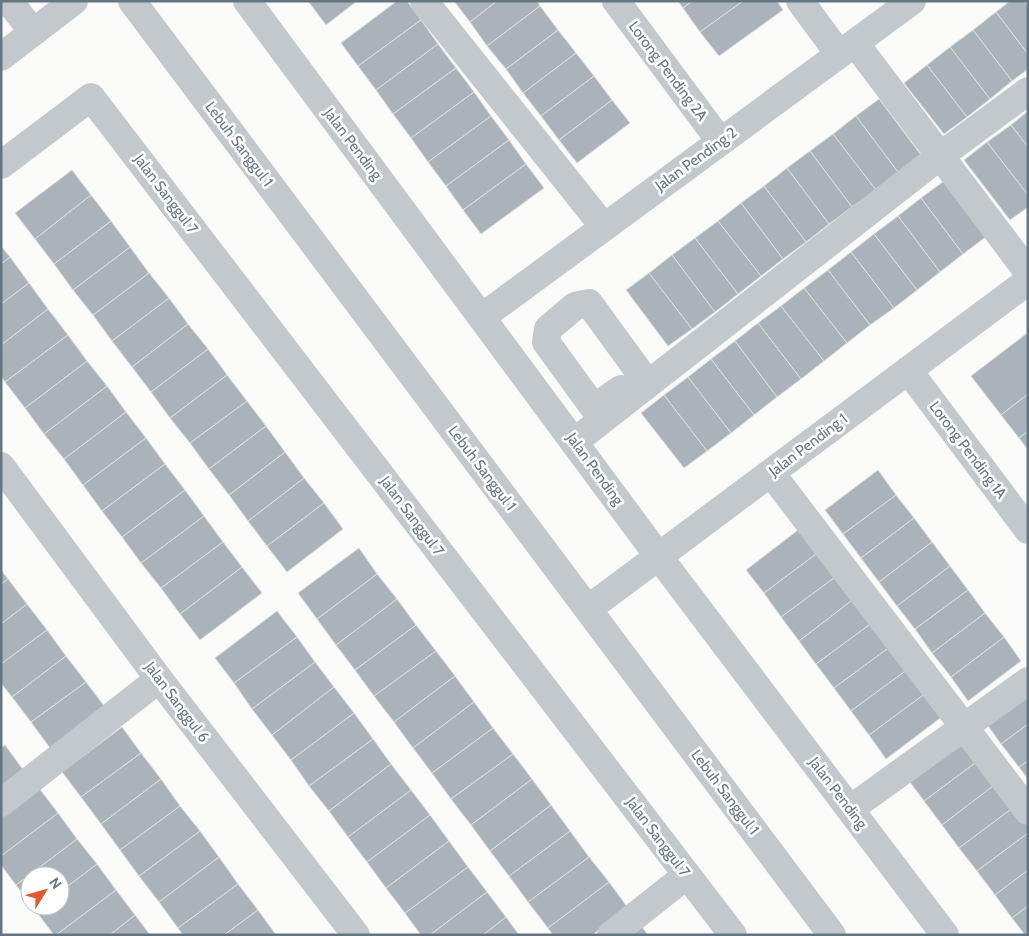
<svg xmlns="http://www.w3.org/2000/svg" width="1029" height="936" font-family="Cabin,sans-serif">
  <style>
    .building { fill: #aab3b9; stroke: #dcdcda }
    .lines { fill: none; stroke-linecap: round; stroke-linejoin: round }
    .minor { stroke: #c3c8cc; stroke-width: 28 }
    .labels { text-anchor: middle; dominant-baseline: central; stroke-width: 5; stroke-linejoin: round; paint-order: stroke }
    .street-label { font-size: 15px; fill: #657683; stroke: #fff }
  </style>
  <rect width="100%" height="100%" fill="#fafaf8"/>
  <!-- building -->
  <path class="building" d="M308 1H357L326 25Z
    M397 1H407L421 20 358 66 341 43Z
    M454 1H497L470 22Z
    M497 1H537L540 6 487 46 470 22Z
    M678 1H692L683 8Z
    M692 1H743L700 32 683 8Z
    M743 1H777L783 10 719 56 700 32Z
    M1010 1H1024L1028 6V54L996 12Z
    M540 6 558 30 506 69 487 46Z
    M996 12 1028 54V69L1012 81 973 30Z
    M421 20 438 44 376 90 358 66Z
    M558 30 576 53 523 93 506 69Z
    M973 30 1012 81 990 99 950 47Z
    M438 44 456 68 393 114 376 90Z
    M950 47 990 99 967 117 927 65Z
    M576 53 594 76 541 116 523 93Z
    M927 65 967 117 944 134 904 83Z
    M456 68 474 92 411 138 393 114Z
    M594 76 612 100 559 140 541 116Z
    M474 92 491 116 428 162 411 138Z
    M879 99 921 155 898 172 856 116Z
    M612 100 630 123 577 163 559 140Z
    M1028 111V147L1011 125Z
    M491 116 509 140 446 186 428 162Z
    M856 116 898 172 876 190 833 134Z
    M1011 125 1028 147V195L987 142Z
    M833 134 876 190 852 207 810 151Z
    M509 140 526 164 463 210 446 186Z
    M987 142 1028 195V207L1010 220 964 160Z
    M810 151 852 207 829 224 787 168Z
    M526 164 544 188 481 234 463 210Z
    M787 168 829 224 806 242 764 186Z
    M72 170 91 195 35 239 15 213Z
    M944 181 987 236 963 254 921 198Z
    M764 186 806 242 783 259 741 203Z
    M91 195 111 221 54 264 35 239Z
    M921 198 963 254 940 272 898 216Z
    M741 203 783 259 761 276 718 221Z
    M898 216 940 272 917 290 874 234Z
    M111 221 130 247 73 290 54 264Z
    M718 221 761 276 738 294 695 238Z
    M874 234 917 290 894 308 851 252Z
    M695 238 738 294 715 312 672 255Z
    M1 246 10 257 1 264Z
    M130 247 149 273 93 315 73 290Z
    M851 252 894 308 870 325 828 270Z
    M672 255 715 312 692 329 649 273Z
    M10 257 29 283 1 304V264Z
    M828 270 870 325 847 343 804 288Z
    M149 273 169 298 112 341 93 315Z
    M649 273 692 329 668 346 626 290Z
    M29 283 48 309 1 345V304Z
    M804 288 847 343 824 361 781 306Z
    M169 298 188 324 132 367 112 341Z
    M781 306 824 361 801 379 758 323Z
    M48 309 68 335 5 382 1 376V345Z
    M758 323 801 379 777 397 735 341Z
    M188 324 208 349 151 392 132 367Z
    M1026 334 1028 336V394L1001 415 971 376Z
    M68 335 87 361 25 408 5 382Z
    M735 341 777 397 754 415 711 359Z
    M208 349 227 375 170 418 151 392Z
    M711 359 754 415 731 433 688 377Z
    M87 361 107 386 44 434 25 408Z
    M227 375 247 401 190 443 170 418Z
    M688 377 731 433 707 451 664 395Z
    M107 386 126 412 64 459 44 434Z
    M1028 394V431L1019 438 1001 415Z
    M664 395 707 451 684 468 641 413Z
    M247 401 266 426 209 469 190 443Z
    M126 412 146 438 83 485 64 459Z
    M266 426 285 452 229 495 209 469Z
    M1028 431V450L1019 438Z
    M146 438 165 464 102 511 83 485Z
    M285 452 304 478 248 521 229 495Z
    M165 464 185 490 122 537 102 511Z
    M878 470 896 495 843 534 825 510Z
    M304 478 324 503 267 546 248 521Z
    M185 490 204 516 141 563 122 537Z
    M896 495 914 518 861 558 843 534Z
    M324 503 343 529 287 572 267 546Z
    M204 516 223 542 161 588 141 563Z
    M914 518 932 542 879 582 861 558Z
    M802 527 820 551 764 593 746 570Z
    M223 542 242 567 180 614 161 588Z
    M932 542 950 566 897 606 879 582Z
    M359 548 377 574 317 619 298 593Z
    M820 551 838 575 781 617 764 593Z
    M950 566 968 590 915 629 897 606Z
    M242 567 262 593 200 640 180 614Z
    M1 570 8 579 1 584Z
    M377 574 397 599 336 645 317 619Z
    M838 575 855 598 799 641 781 617Z
    M8 579 27 604 1 624V584Z
    M968 590 985 613 932 653 915 629Z
    M855 598 873 622 816 664 799 641Z
    M397 599 416 625 355 670 336 645Z
    M27 604 47 630 1 664V624Z
    M277 611 297 637 234 683 215 658Z
    M985 613 1004 637 951 677 932 653Z
    M873 622 891 646 834 688 816 664Z
    M416 625 436 651 374 696 355 670Z
    M47 630 66 656 12 697 1 683V664Z
    M297 637 315 662 252 709 234 683Z
    M1004 637 1021 661 968 701 951 677Z
    M891 646 908 669 851 711 834 688Z
    M436 651 455 676 394 722 374 696Z
    M66 656 86 682 31 722 12 697Z
    M315 662 334 687 272 735 252 709Z
    M908 669 926 693 869 735 851 711Z
    M455 676 474 702 413 748 394 722Z
    M86 682 105 707 50 748 31 722Z
    M334 687 354 713 291 760 272 735Z
    M1028 687V724L1001 744 984 720Z
    M926 693 943 716 886 759 869 735Z
    M474 702 493 728 432 773 413 748Z
    M354 713 373 739 309 786 291 760Z
    M1028 724V761L1019 767 1001 744Z
    M122 727 141 753 81 797 62 772Z
    M493 728 513 754 451 799 432 773Z
    M962 737 979 760 924 801 907 778Z
    M373 739 391 764 329 811 309 786Z
    M5 745 24 771 1 788V748Z
    M141 753 161 779 101 824 81 797Z
    M513 754 532 779 471 825 451 799Z
    M979 760 997 783 942 825 924 801Z
    M1028 761V779L1019 767Z
    M391 764 411 790 348 837 329 811Z
    M161 779 180 806 120 850 101 824Z
    M532 779 551 805 490 851 471 825Z
    M997 783 1014 807 959 848 942 825Z
    M39 788 58 813 1 856V816Z
    M411 790 430 815 367 862 348 837Z
    M551 805 570 831 509 876 490 851Z
    M180 806 200 831 139 876 120 850Z
    M1014 807 1028 825V833L977 871 959 848Z
    M58 813 77 839 16 885 1 865V856Z
    M430 815 449 841 386 888 367 862Z
    M200 831 219 857 159 902 139 876Z
    M570 831 589 857 528 902 509 876Z
    M1028 833V870L995 895 977 871Z
    M77 839 97 864 60 892V876H30V903L16 885Z
    M449 841 468 867 405 913 386 888Z
    M219 857 238 884 178 928 159 902Z
    M589 857 609 882 548 928 528 902Z
    M97 864 116 890 56 935H54L36 911 42 906H60V892Z
    M468 867 487 892 430 935H421L405 913Z
    M1028 870V906L1012 918 995 895Z
    M609 882 628 908 592 935H553L548 928Z
    M238 884 258 910 224 935H183L178 928Z
    M116 890 135 915 110 935H56Z
    M487 892 506 917 483 935H430Z
    M1028 906V935H1025L1012 918Z
    M258 910 276 935H224Z
    M135 915 150 935H110Z
    M506 917 519 935H483Z
    M642 927 648 935H632Z"/>
  <g class="lines">
    <!-- minor -->
    <path class="minor" d="M9 1 33 32
      M132 1 832 935
      M247 1 659 557 945 935
      M424 1 604 227
      M616 1 720 141
      M800 1 839 54
      M855 43 1028 272
      M1 57 74 1
      M1 165 91 97 733 935
      M482 317 912 1
      M908 370 1028 530
      M621 389 594 408 546 342 548 329 575 306 589 303 648 384
      M574 442 940 156 1028 91
      M1 466 159 679 356 935
      M771 473 1028 811
      M588 609 1028 281
      M1 803 159 679
      M850 809 1028 681
      M611 935 687 875"/>
  </g>
  <g class="labels">
    <!-- street labels -->
    <g class="street-label">
      <text transform="translate(668 71) rotate(53)">Lorong Pending 2A</text>
      <text transform="translate(239 144) rotate(53)">Lebuh Sanggul 1</text>
      <text transform="translate(353 144) rotate(53)">Jalan Pending</text>
      <text transform="translate(696 159) rotate(-36)">Jalan Pending 2</text>
      <text transform="translate(166 194) rotate(53)">Jalan Sanggul 7</text>
      <text transform="translate(808 445) rotate(-37)">Jalan Pending 1</text>
      <text transform="translate(968 450) rotate(53)">Lorong Pending 1A</text>
      <text transform="translate(482 468) rotate(53)">Lebuh Sanggul 1</text>
      <text transform="translate(595 469) rotate(54)">Jalan Pending</text>
      <text transform="translate(412 516) rotate(53)">Jalan Sanggul 7</text>
      <text transform="translate(177 702) rotate(53)">Jalan Sanggul 6</text>
      <text transform="translate(725 792) rotate(53)">Lebuh Sanggul 1</text>
      <text transform="translate(838 793) rotate(53)">Jalan Pending</text>
      <text transform="translate(658 837) rotate(53)">Jalan Sanggul 7</text>
    </g>
  </g>
  <!-- border -->
  <rect width="1029" height="936" fill="none" stroke="#657683" stroke-width="5"/>
  <!-- north arrow -->
  <g transform="translate(45 891) rotate(53)"><circle r="24" fill="#ffffff" stroke="#c1c8cd"/>
  <path d="M0-4L9 19L0 12L-9 19Z" fill="#e4572e"/>
  <text y="-8" font-size="14" font-weight="bold" text-anchor="middle" fill="#657683">N</text>
  </g>
</svg>
